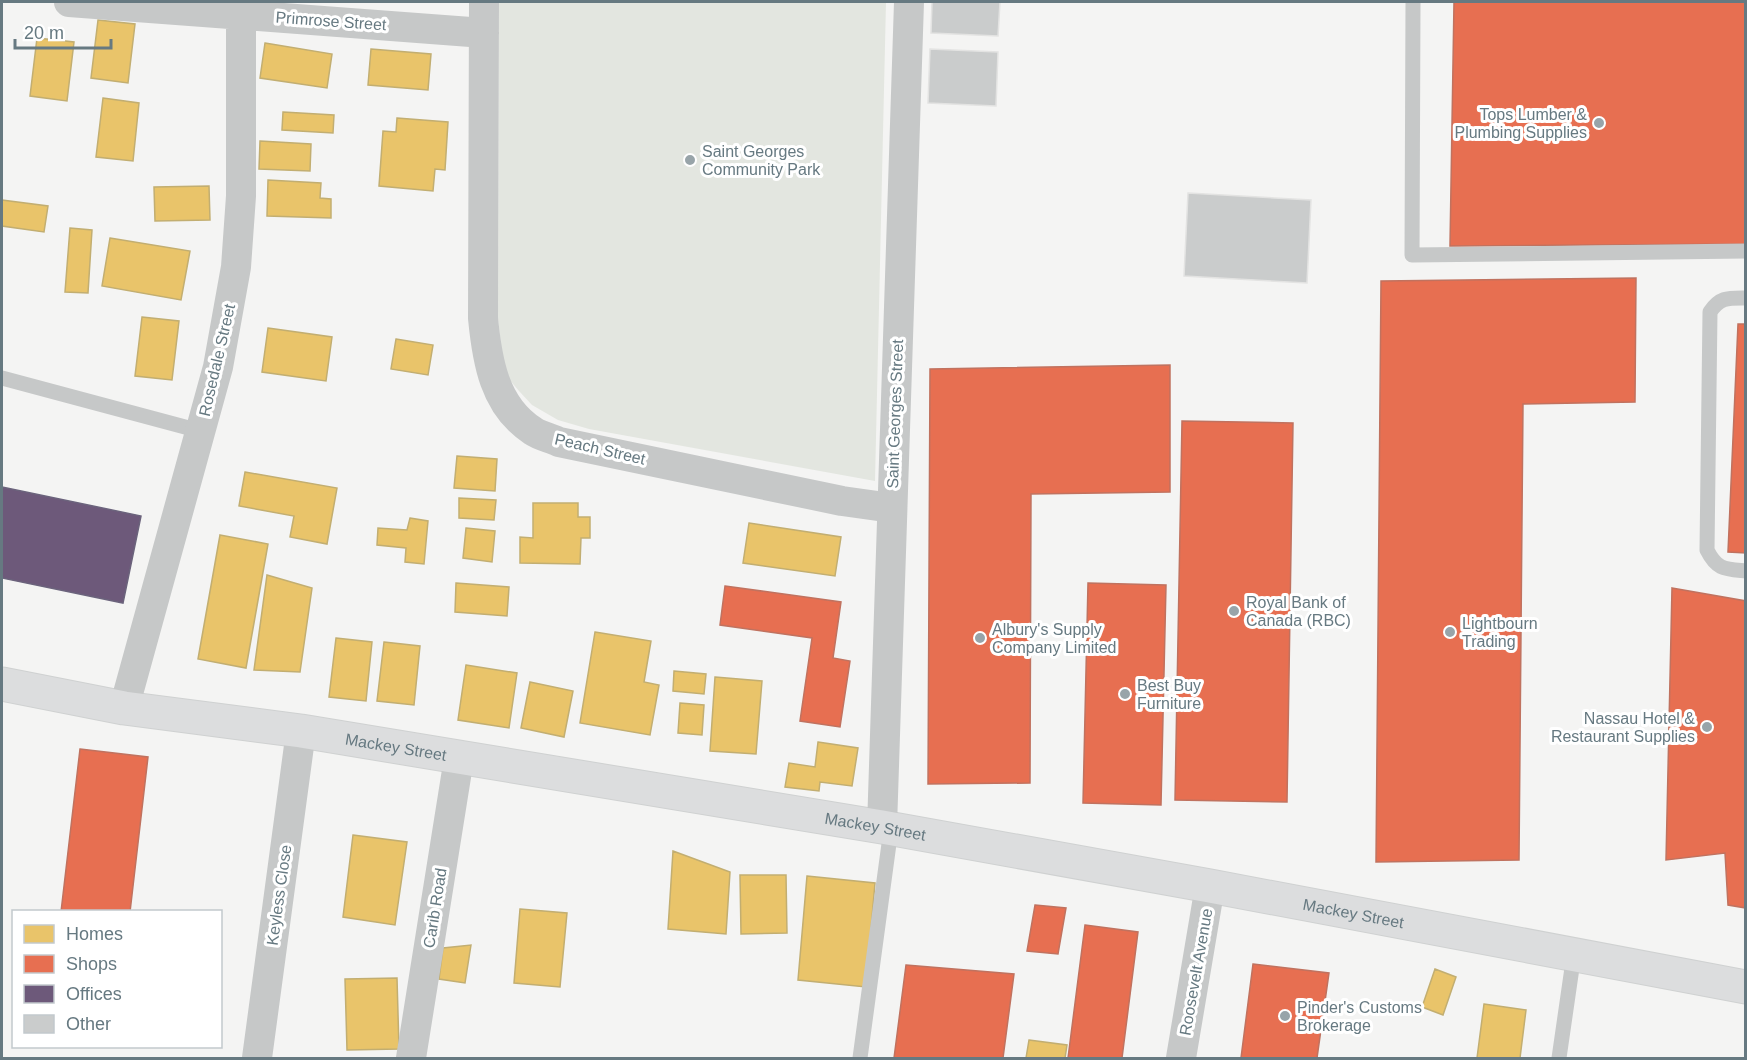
<svg xmlns="http://www.w3.org/2000/svg" width="1747" height="1060" font-family="Helvetica,sans-serif">
  <style>
    .green { fill: #e3e6e0 }
    .homes { fill: #e9c46a; stroke: #c2ae71; stroke-width: 1.5 }
    .shops { fill: #e76f51; stroke: #c0725f; stroke-width: 1.5 }
    .offices { fill: #6d597a; stroke: #6b637c; stroke-width: 1.5 }
    .building { fill: #cacccc; stroke: #e3e3e2; stroke-width: 1.5 }
    .lines { fill: none; stroke-linecap: round; stroke-linejoin: round }
    .secondary-casing { stroke: #cfd1d1; stroke-width: 35 }
    .service { stroke: #c6c8c8; stroke-width: 15 }
    .minor { stroke: #c6c8c8; stroke-width: 30 }
    .secondary { stroke: #dcddde; stroke-width: 33 }
    .poi-dot { fill: #98a4a9; stroke: #fff; stroke-width: 2 }
    .labels { text-anchor: middle; dominant-baseline: central; stroke-width: 6; stroke-linejoin: round; paint-order: stroke }
    .street-label { font-size: 16px; fill: #667981; stroke: #fff }
    .poi-label { font-size: 16px; fill: #667981; stroke: #fff; text-anchor: start }
  </style>
  <rect width="100%" height="100%" fill="#f4f4f3"/>
  <!-- green -->
  <path class="green" d="M499 2H886L875 481 589 429 558 420 532 405 519 391 508 378 503 363 498 318Z"/>
  <!-- homes -->
  <path class="homes" d="M98 20 135 24 128 83 91 78Z
    M37 38 74 42 67 101 30 96Z
    M265 43 332 54 327 88 260 78Z
    M371 49 431 54 428 90 368 85Z
    M103 98 139 103 133 161 96 157Z
    M283 112 334 115 333 133 282 130Z
    M397 118 448 122 445 170 435 169 433 191 379 186 383 131 396 132Z
    M260 141 311 144 310 171 259 169Z
    M268 180 321 183 320 198 331 199V218L267 216Z
    M209 186 210 220 155 221 154 187Z
    M2 200 48 206 44 232 2 226Z
    M70 228 92 230 88 293 65 292Z
    M110 238 190 251 181 300 102 286Z
    M142 317 179 321 172 380 135 376Z
    M268 328 332 337 326 381 262 372Z
    M396 339 433 345 428 375 391 369Z
    M457 456 497 459 495 491 454 488Z
    M245 472 337 488 327 544 290 537 294 516 239 506Z
    M459 498 496 500 494 520 459 518Z
    M533 503H578V517H590V538H581L580 564 520 563V537L533 538Z
    M410 518 428 521 424 564 405 562 406 548 377 545 378 528 407 530Z
    M749 523 841 537 835 576 743 563Z
    M466 528 495 531 492 562 463 558Z
    M220 535 268 544 246 668 198 659Z
    M267 575 312 588 300 672 254 670Z
    M456 583 509 587 507 616 455 612Z
    M595 632 651 641 644 682 659 685 650 735 580 723Z
    M336 638 372 642 366 701 329 697Z
    M384 642 420 646 414 705 377 701Z
    M466 665 517 673 509 728 458 720Z
    M674 671 706 674 704 694 673 691Z
    M715 677 762 681 756 754 710 751Z
    M530 682 573 691 564 737 521 728Z
    M680 703 704 705 702 735 678 733Z
    M818 742 858 748 852 786 820 782 819 791 785 787 789 763 815 767Z
    M353 835 407 842 395 925 343 917Z
    M673 851 730 872 726 934 668 929Z
    M740 875H786L787 933 741 934Z
    M807 876 875 883 866 987 798 980Z
    M520 909 567 913 560 987 514 983Z
    M471 945 465 983 439 979 443 948Z
    M1435 969 1456 977 1443 1015 1422 1007Z
    M397 978 399 1049 347 1050 345 979Z
    M1484 1004 1526 1010 1520 1058H1477Z
    M1029 1040 1067 1045 1065 1058H1026Z"/>
  <!-- shops -->
  <path class="shops" d="M1454 2H1746V244L1450 246Z
    M1636 278 1635 402 1523 404 1519 860 1376 862 1381 281Z
    M1738 324H1746V553L1728 552Z
    M1170 365V492L1031 494 1030 783 928 784 930 369Z
    M1182 421 1293 423 1287 802 1175 800Z
    M1088 583 1166 585 1161 805 1083 803Z
    M725 586 841 602 833 658 850 661 840 727 800 721 812 638 720 625Z
    M1672 588 1746 601V908L1728 905 1725 853 1666 860Z
    M80 749 148 757 130 912H61Z
    M1035 905 1066 908 1058 954 1027 951Z
    M1085 925 1138 932 1122 1058H1068Z
    M1253 964 1329 973 1317 1058H1241Z
    M906 965 1014 974 1003 1058H894Z"/>
  <!-- offices -->
  <path class="offices" d="M2 487 141 516 123 603 2 578Z"/>
  <!-- building -->
  <path class="building" d="M932 2H1000L998 36 931 33Z
    M930 49 998 52 996 106 928 103Z
    M1188 193 1311 200 1307 283 1184 276Z"/>
  <g class="lines">
    <defs>
      <g id="secondary">
        <path id="s1" d="M2 684 124 708 301 731 882 827 1210 886 1746 987"/>
      </g>
    </defs>
    <!-- secondary casing -->
    <use href="#secondary" class="secondary-casing"/>
    <!-- service -->
    <path class="service" d="M1413 2 1412 255 1746 251
      M1746 298C1728 298 1720 297 1710 312L1707 550C1717 570 1725 569 1746 571
      M2 378 200 431
      M860 1058 891 829
      M1559 1058 1574 954"/>
    <!-- minor -->
    <path class="minor" d="M69 2 484 33
      M484 2 483 318C487 360 494 406 533 431 540 436 551 438 559 442L842 501 892 508
      M124 708 218 367 236 267 241 196V2
      M882 827 909 2
      M257 1058 301 731
      M411 1058 459 758
      M1181 1058 1210 886"/>
    <!-- secondary -->
    <use href="#secondary" class="secondary"/>
  </g>
  <!-- markers -->
  <g class="poi-dot">
    <circle cx="1599" cy="123" r="6"/>
    <circle cx="690" cy="160" r="6"/>
    <circle cx="1234" cy="611" r="6"/>
    <circle cx="1450" cy="632" r="6"/>
    <circle cx="980" cy="638" r="6"/>
    <circle cx="1125" cy="694" r="6"/>
    <circle cx="1707" cy="727" r="6"/>
    <circle cx="1285" cy="1016" r="6"/>
  </g>
  <g class="labels">
    <!-- street labels -->
    <g class="street-label">
      <text transform="translate(331 21) rotate(4)">Primrose Street</text>
      <text transform="translate(217 360) rotate(-77)">Rosedale Street</text>
      <text transform="translate(895 414) rotate(-88)">Saint Georges Street</text>
      <text transform="translate(600 449) rotate(13)">Peach Street</text>
      <text stroke="none"><textPath href="#s1" startOffset="399">Mackey Street</textPath></text>
      <text stroke="none"><textPath href="#s1" startOffset="885">Mackey Street</textPath></text>
      <text transform="translate(279 895) rotate(-82)">Keyless Close</text>
      <text transform="translate(435 908) rotate(-81)">Carib Road</text>
      <text stroke="none"><textPath href="#s1" startOffset="1371">Mackey Street</textPath></text>
      <text transform="translate(1196 972) rotate(-80)">Roosevelt Avenue</text>
    </g>
    <!-- poi labels -->
    <g class="poi-label">
      <text x="1587" y="114" text-anchor="end">Tops Lumber &amp;<tspan x="1587" dy="18">Plumbing Supplies</tspan></text>
      <text x="702" y="151">Saint Georges<tspan x="702" dy="18">Community Park</tspan></text>
      <text x="1246" y="602">Royal Bank of<tspan x="1246" dy="18">Canada (RBC)</tspan></text>
      <text x="1462" y="623">Lightbourn<tspan x="1462" dy="18">Trading</tspan></text>
      <text x="992" y="629">Albury's Supply<tspan x="992" dy="18">Company Limited</tspan></text>
      <text x="1137" y="685">Best Buy<tspan x="1137" dy="18">Furniture</tspan></text>
      <text x="1695" y="718" text-anchor="end">Nassau Hotel &amp;<tspan x="1695" dy="18">Restaurant Supplies</tspan></text>
      <text x="1297" y="1007">Pinder's Customs<tspan x="1297" dy="18">Brokerage</tspan></text>
    </g>
  </g>
  <!-- border -->
  <rect width="1747" height="1060" fill="none" stroke="#667981" stroke-width="6"/>
  <!-- legend -->
  <rect x="12" y="910" width="210" height="138" fill="#ffffff" stroke="#c2c9cd" stroke-width="1.5"/>
  <rect x="24" y="925" width="30" height="18" fill="#e9c46a" stroke="#c2c9cd" stroke-width="1.5"/>
  <text x="66" y="940" font-size="18" fill="#667981">Homes</text>
  <rect x="24" y="955" width="30" height="18" fill="#e76f51" stroke="#c2c9cd" stroke-width="1.5"/>
  <text x="66" y="970" font-size="18" fill="#667981">Shops</text>
  <rect x="24" y="985" width="30" height="18" fill="#6d597a" stroke="#c2c9cd" stroke-width="1.5"/>
  <text x="66" y="1000" font-size="18" fill="#667981">Offices</text>
  <rect x="24" y="1015" width="30" height="18" fill="#cacccc" stroke="#c2c9cd" stroke-width="1.5"/>
  <text x="66" y="1030" font-size="18" fill="#667981">Other</text>
  <!-- scale -->
  <path d="M15 39v9h96v-9" fill="none" stroke="#667981" stroke-width="3"/>
  <text x="24" y="39" font-size="18" fill="#667981" stroke="#ffffff" stroke-width="4.5" paint-order="stroke">20 m</text>
</svg>
